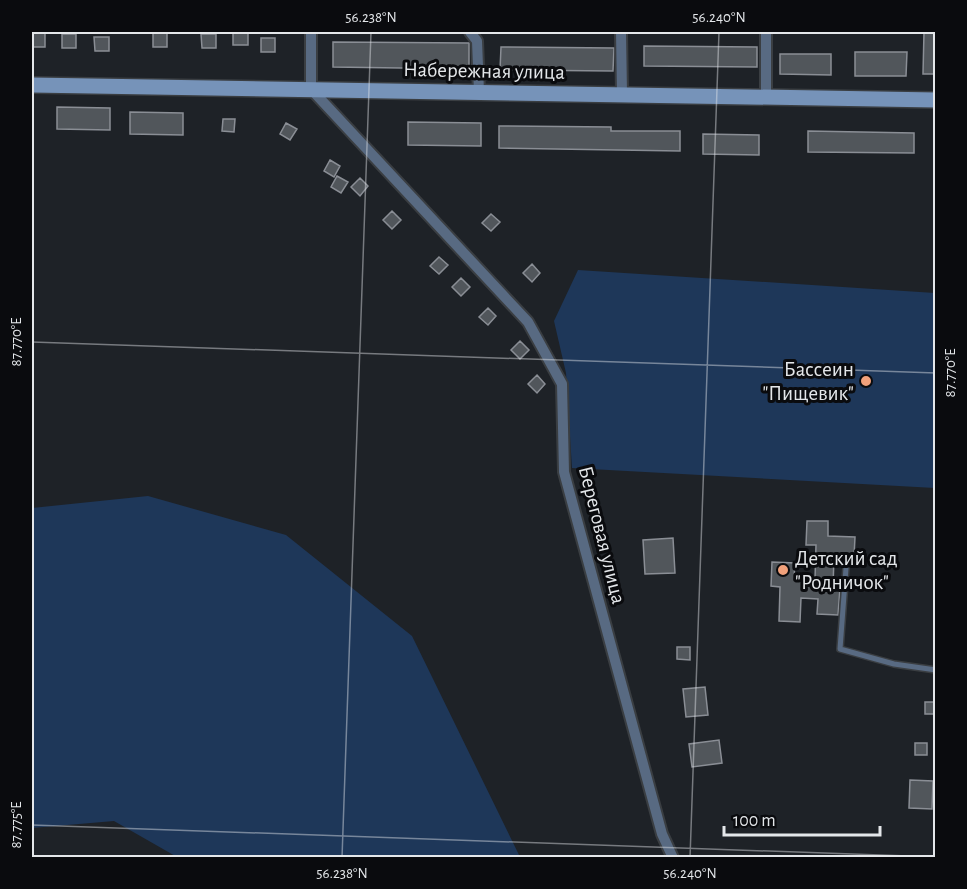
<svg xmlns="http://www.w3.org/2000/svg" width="967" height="889" font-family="'Alegreya Sans',sans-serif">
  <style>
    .green { fill: #1e3759 }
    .building { fill: #51565b; stroke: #8a8e95; stroke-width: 1.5 }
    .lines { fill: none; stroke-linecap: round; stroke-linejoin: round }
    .lane-casing { stroke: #3a3e42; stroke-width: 8 }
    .street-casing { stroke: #3a3e42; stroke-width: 14 }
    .secondary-casing { stroke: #3a3e42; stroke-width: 18 }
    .lane { stroke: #586a82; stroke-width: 5 }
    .street { stroke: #586a82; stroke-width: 10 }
    .secondary { stroke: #7693b9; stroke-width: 15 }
    .ticks { fill: none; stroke: #e4e7ea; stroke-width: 1.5; stroke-opacity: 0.45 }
    .poi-dot { fill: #f1a17b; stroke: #0a0b0e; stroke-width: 2 }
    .labels { text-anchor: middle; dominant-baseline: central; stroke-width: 6; stroke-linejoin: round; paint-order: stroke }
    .street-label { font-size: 21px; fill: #e4e7ea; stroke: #0a0b0e }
    .poi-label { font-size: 21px; fill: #e4e7ea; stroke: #0a0b0e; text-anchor: end }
    .neatline { fill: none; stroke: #e4e7ea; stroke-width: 2 }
    .ticks-label { font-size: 15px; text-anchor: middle; fill: #e4e7ea }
  </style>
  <rect width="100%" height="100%" fill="#1e2227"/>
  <!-- green -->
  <path class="green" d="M578 270 935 293V488L572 468 566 373 554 321Z
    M148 496 286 535 412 636 520 857H177L114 821 32 828V508Z"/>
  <!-- building -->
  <path class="building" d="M233 32H248V45H233Z
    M924 32H936V74H923Z
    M32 33H45V47H32Z
    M153 33H167V47H153Z
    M62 34H76V48H62Z
    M201 34H216V48H202Z
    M94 37H109V51H95Z
    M261 38H275V52H261Z
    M333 42 469 43V69L333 67Z
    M644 46 757 47V67L644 66Z
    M501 47 614 48 613 71 500 70Z
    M855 52H907L906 76H855Z
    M780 54H831V75L780 74Z
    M57 107 110 108V130L57 129Z
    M130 112 183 113V135L130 134Z
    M223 119H235L234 132 222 131Z
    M408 122 481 123V146L408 145Z
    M286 123 297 129 290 140 280 134Z
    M499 126 611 127V131H680V151L499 148Z
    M808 131 914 133V153L808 152Z
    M703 134 759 135V155L703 154Z
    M330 160 340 166 334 177 324 171Z
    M337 176 348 182 341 193 331 187Z
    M360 178 368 186 360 196 351 187Z
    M392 211 401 220 392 229 383 220Z
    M491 214 500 222 491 231 482 223Z
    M439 257 448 265 439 274 430 266Z
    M532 264 540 273 532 282 523 273Z
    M461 278 470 287 461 296 452 287Z
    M488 308 496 316 488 325 479 317Z
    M520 341 529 350 520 359 511 350Z
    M537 375 545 384 537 393 528 384Z
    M807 521H828V536L855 537 854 557 834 556 833 588H840L838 615 817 614 818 599 801 598 800 622 779 621 780 587 771 586 772 562 795 563 794 578 815 579 816 545H806Z
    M673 538 675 573 645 574 643 540Z
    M677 647H690V660L677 659Z
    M705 687 708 715 686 717 683 689Z
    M925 702H936V714H925Z
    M719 740 722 763 692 767 689 744Z
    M915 743H927V755H915Z
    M910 780 933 781 932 809 909 808Z"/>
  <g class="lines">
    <defs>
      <path id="lane" d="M846 568 840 649 894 664 936 670"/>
      <path id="street" d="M311 32V89L528 322 562 384 564 472 662 834 673 858
        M470 32 477 41 479 92
        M621 32 622 94
        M766 32V97"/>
      <path id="secondary" d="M32 85 936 100"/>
    </defs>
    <!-- lane casing -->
    <use href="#lane" class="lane-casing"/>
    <!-- street casing -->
    <use href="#street" class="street-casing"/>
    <!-- secondary casing -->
    <use href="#secondary" class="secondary-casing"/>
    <!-- lane -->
    <use href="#lane" class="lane"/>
    <!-- street -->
    <use href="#street" class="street"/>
    <!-- secondary -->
    <use href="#secondary" class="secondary"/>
  </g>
  <!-- ticks -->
  <path class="ticks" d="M32 342 936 373M32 825 936 857M342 858 371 32M690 858 719 32"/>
  <!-- markers -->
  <g class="poi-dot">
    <circle cx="866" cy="381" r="6"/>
    <circle cx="783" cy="570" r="6"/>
  </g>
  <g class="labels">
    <!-- street labels -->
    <g class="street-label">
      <text transform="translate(484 71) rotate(1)">Набережная улица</text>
      <text transform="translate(602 535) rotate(76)">Береговая улица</text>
    </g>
    <!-- poi labels -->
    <g class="poi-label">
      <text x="854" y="369">Бассеин<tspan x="854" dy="24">"Пищевик"</tspan></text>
      <text x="795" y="558" text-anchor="start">Детский сад<tspan x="795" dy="24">"Родничок"</tspan></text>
    </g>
  </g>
  <!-- border -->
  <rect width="967" height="889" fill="none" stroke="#0a0b0e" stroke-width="66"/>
  <!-- scale -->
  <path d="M724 826v9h156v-9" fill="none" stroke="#e4e7ea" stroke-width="3"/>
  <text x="733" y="826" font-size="18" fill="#e4e7ea" stroke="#0a0b0e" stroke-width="4.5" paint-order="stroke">100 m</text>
  <rect x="33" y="33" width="901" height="823" class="neatline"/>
  <g class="ticks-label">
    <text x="371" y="22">56.238°N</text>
    <text x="719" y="22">56.240°N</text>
    <text transform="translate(16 342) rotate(-90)" y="5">87.770°E</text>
    <text transform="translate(950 373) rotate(-90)" y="5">87.770°E</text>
    <text transform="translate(16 825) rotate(-90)" y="5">87.775°E</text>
    <text x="342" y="878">56.238°N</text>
    <text x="690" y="878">56.240°N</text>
  </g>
</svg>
